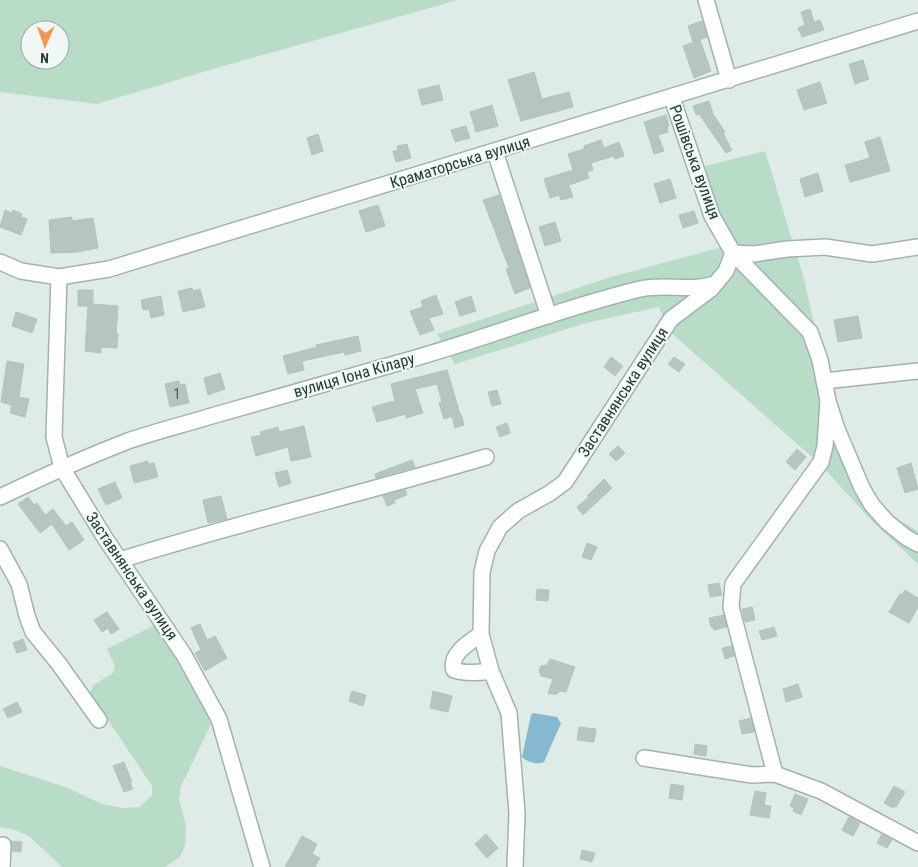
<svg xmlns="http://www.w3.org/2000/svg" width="918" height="867" font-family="'Roboto Condensed',sans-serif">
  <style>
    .green { fill: #b8dcc8; fill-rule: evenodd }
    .water { fill: #86b9d1 }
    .building { fill: #b5c5c1; stroke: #b2c4c0 }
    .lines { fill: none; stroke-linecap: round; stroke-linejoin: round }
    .minor-casing { stroke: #a2b3af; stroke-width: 18 }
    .minor { stroke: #fff; stroke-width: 15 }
    .labels { text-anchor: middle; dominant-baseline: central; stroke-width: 4; stroke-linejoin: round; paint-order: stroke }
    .number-label { font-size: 14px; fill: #455e5a }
    .street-label { font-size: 16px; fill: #203b38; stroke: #f0f7f5 }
  </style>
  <rect width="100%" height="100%" fill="#dfebe7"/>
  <!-- green -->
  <path class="green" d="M0 0H458L220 67 97 104 0 92ZM30 30H60V60H30Z
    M765 151 804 279 817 337 844 433 874 499 900 521 918 531V564L870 519 822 466 669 331 659 307 586 323 455 364 437 334 611 277 722 247 693 169Z
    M157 624 214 718 181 786 179 799 186 826 185 846 180 857 165 867H62L29 836 15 830 0 827V766L68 788 102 804 123 808 140 807 152 795V786L90 693 93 685 113 673 115 666 107 649Z"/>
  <!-- water -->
  <path class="water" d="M533 713 557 717 561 723 544 762C537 765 527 762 522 757L531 715Z"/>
  <!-- building -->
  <path class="building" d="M810 9 814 22 820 20 824 30 802 37 798 28 805 25 801 12Z
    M702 21 707 37 693 42 688 26Z
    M700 40 711 71 694 78 683 46Z
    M863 60 869 79 855 84 849 64Z
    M534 72 542 99 569 92 573 107 521 121 508 80Z
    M820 82 827 103 804 110 797 90Z
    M439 85 443 100 422 105 418 90Z
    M709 101 713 114 725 132 723 133 732 150 726 153 699 114 696 115 693 106Z
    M492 105 498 126 476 132 470 112Z
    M666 115 669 126 667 127 668 132 658 135 664 151 654 154 644 122Z
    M466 126 470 138 455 142 451 130Z
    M318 134 323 151 312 155 307 138Z
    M880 137 890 171 850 182 845 165 870 158 865 142Z
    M601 140 604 148 619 142 624 156 615 159 614 156 591 163 593 170 587 172 589 178 569 185 573 197 561 200 559 195 550 198 544 179 573 170 568 154 584 149V146Z
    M407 144 411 158 396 162 393 151 398 150 397 146Z
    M818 173 823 191 805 197 800 179Z
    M670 179 676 198 660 203 654 184Z
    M499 195 530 288 515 294 506 269 509 268 483 200Z
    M378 205 385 226 366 232 359 211Z
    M5 210 12 213 13 210 22 214 21 217 27 219 21 235 0 227Z
    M694 211 698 223 683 228 679 215Z
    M72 217V221L93 218 98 248 77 252 51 253 49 220Z
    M555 222 561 241 545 246 539 227Z
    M192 288 193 291 200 289 205 307 183 312 178 291Z
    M78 290H93V304L118 306 116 334H118L117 348 101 347V353L85 351 88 306H78Z
    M436 295 443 314 429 318 434 330 420 335 410 311 423 307 421 301Z
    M161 296 164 315 151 318 149 309 143 310 141 300Z
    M471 296 476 311 460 316 455 302Z
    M16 312 37 319 32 333 12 326Z
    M858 316 862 338 838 342 834 320Z
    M358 336 361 351 345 355 344 352 302 361 304 370 288 374 283 356 317 347 316 345Z
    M611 357 623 366 615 376 604 367Z
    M674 357 685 364 679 372 668 364Z
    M7 361 24 364 19 397 29 399 25 417 10 413 12 405 1 402Z
    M447 370 460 414 444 419 439 403 442 402 437 384 415 389 423 413 406 418V414L377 422 372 407 395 401 391 384Z
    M220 373 225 389 208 395 204 378Z
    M179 381 180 385 185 384 189 403 170 407 165 384Z
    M497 390 501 404 492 406 488 392Z
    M461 414 464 425 455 428 452 417Z
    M507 423 510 433 500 437 496 427Z
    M304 426 311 457 291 461 288 447 256 456 251 437 261 435 260 432 278 427 279 432Z
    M618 446 625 453 616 461 609 454Z
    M797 449 806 457 795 470 786 462Z
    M412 460 415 467 376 478 375 474Z
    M148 461V464L154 463 158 477 134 483 130 466Z
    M911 463 918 489 905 493 897 468Z
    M287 470 291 483 279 487 275 473Z
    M604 479 612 488 583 515 577 507 589 497 587 496Z
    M115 482 122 498 106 505 98 489Z
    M405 490 407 495 394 500 395 503 387 506 383 496Z
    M221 496 227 519 208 523 203 500Z
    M28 497 34 505 37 503 45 515 53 509 66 526 72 522 84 540 69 550 52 524 40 533 18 504Z
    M587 543 597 547 591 560 582 557Z
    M719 583 722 595 710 597 708 585Z
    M537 589 549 590 548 601 536 600Z
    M905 590 918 598V607L909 623 889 612 900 594 902 595Z
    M752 607 755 620 745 622 742 609Z
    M107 612 119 629 111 634 108 628 102 632 94 620Z
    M724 615 727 627 714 630 713 627H711L709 618Z
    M200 624 207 640 215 636 227 658 205 671 195 653 201 650 191 628Z
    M774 627 777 636 762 640 759 631Z
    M23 639 27 650 17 653 13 643Z
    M732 646 734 656 725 659 722 648Z
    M550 659 575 667 566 692 560 691 557 694H548L553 679 541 676 539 670 541 666 547 665Z
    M798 684 802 697 786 702 783 689Z
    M352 691 366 695 363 706 349 701Z
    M433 691 452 696 448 712 430 708Z
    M17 702 22 712 8 718 3 709Z
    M751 718 754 732 742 734 739 721Z
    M579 727 596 729 594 742 577 740Z
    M695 744 707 746 706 756 694 754Z
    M124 762 132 782 130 783 133 789 124 792 113 766Z
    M671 784 684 786 682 800 669 798Z
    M894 786 905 792 896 807 894 806 893 808 884 803Z
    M755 791 766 793 764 805 771 806 769 818 750 815Z
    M795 794 808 799 801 815 793 811 794 808 790 806Z
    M849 817 860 823 853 836 842 830Z
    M486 834 498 848 487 858 475 844Z
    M882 834 892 840 887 848 877 843Z
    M302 836 317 844 312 854 320 858 315 867H285Z
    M11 841 22 842 21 852 12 851Z
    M582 850 595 853 592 862 580 859Z"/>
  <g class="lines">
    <defs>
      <path id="minor" d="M706 0 729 80
        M672 98 712 216 733 253 810 332 820 360 828 401 837 429 862 488 872 505 887 522 907 538 918 544
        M495 152 549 316
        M733 253 754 254 787 249 825 247 872 254 918 247
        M0 262 21 271 59 277 109 269 918 21
        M59 277 54 437 62 468 105 538 184 655 219 719 262 867
        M824 381 918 371
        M828 401 825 446 821 462 733 584 731 607 775 774 821 791 918 843
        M0 497C42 477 84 458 128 441 154 432 182 425 208 417 273 398 339 380 405 361 484 339 561 308 640 289 665 283 689 292 715 284
        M0 549 19 584 27 616 33 632 59 664 99 720
        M120 560C241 522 365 493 486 457
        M481 634C470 642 449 654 454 670 466 674 478 673 491 671
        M644 758 752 775 775 774
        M2 867 3 845
        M515 867 517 813 509 713 491 671 481 634 482 572 487 551 500 527 518 511 550 493 565 482 671 319 711 289 726 271 733 253"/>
    </defs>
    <!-- minor casing -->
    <use href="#minor" class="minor-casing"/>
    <!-- minor -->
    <use href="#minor" class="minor"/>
  </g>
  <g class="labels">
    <!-- number labels -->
    <g class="number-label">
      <text x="177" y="394">1</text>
    </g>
    <!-- street labels -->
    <g class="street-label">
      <text transform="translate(460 162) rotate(-17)">Краматорська вулиця</text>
      <text transform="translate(695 162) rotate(70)">Рошівська вулиця</text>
      <text transform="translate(354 375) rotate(-16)">вулиця Іона Кілару</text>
      <text transform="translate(623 392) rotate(-57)">Заставнянська вулиця</text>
      <text transform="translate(132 576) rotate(56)">Заставнянська вулиця</text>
    </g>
  </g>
  <!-- north arrow -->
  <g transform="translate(45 45) rotate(182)"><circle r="24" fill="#f0f7f5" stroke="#9daca9"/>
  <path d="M0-4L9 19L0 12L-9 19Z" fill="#f39655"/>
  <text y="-8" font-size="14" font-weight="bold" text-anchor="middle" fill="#203b38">N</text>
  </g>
</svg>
